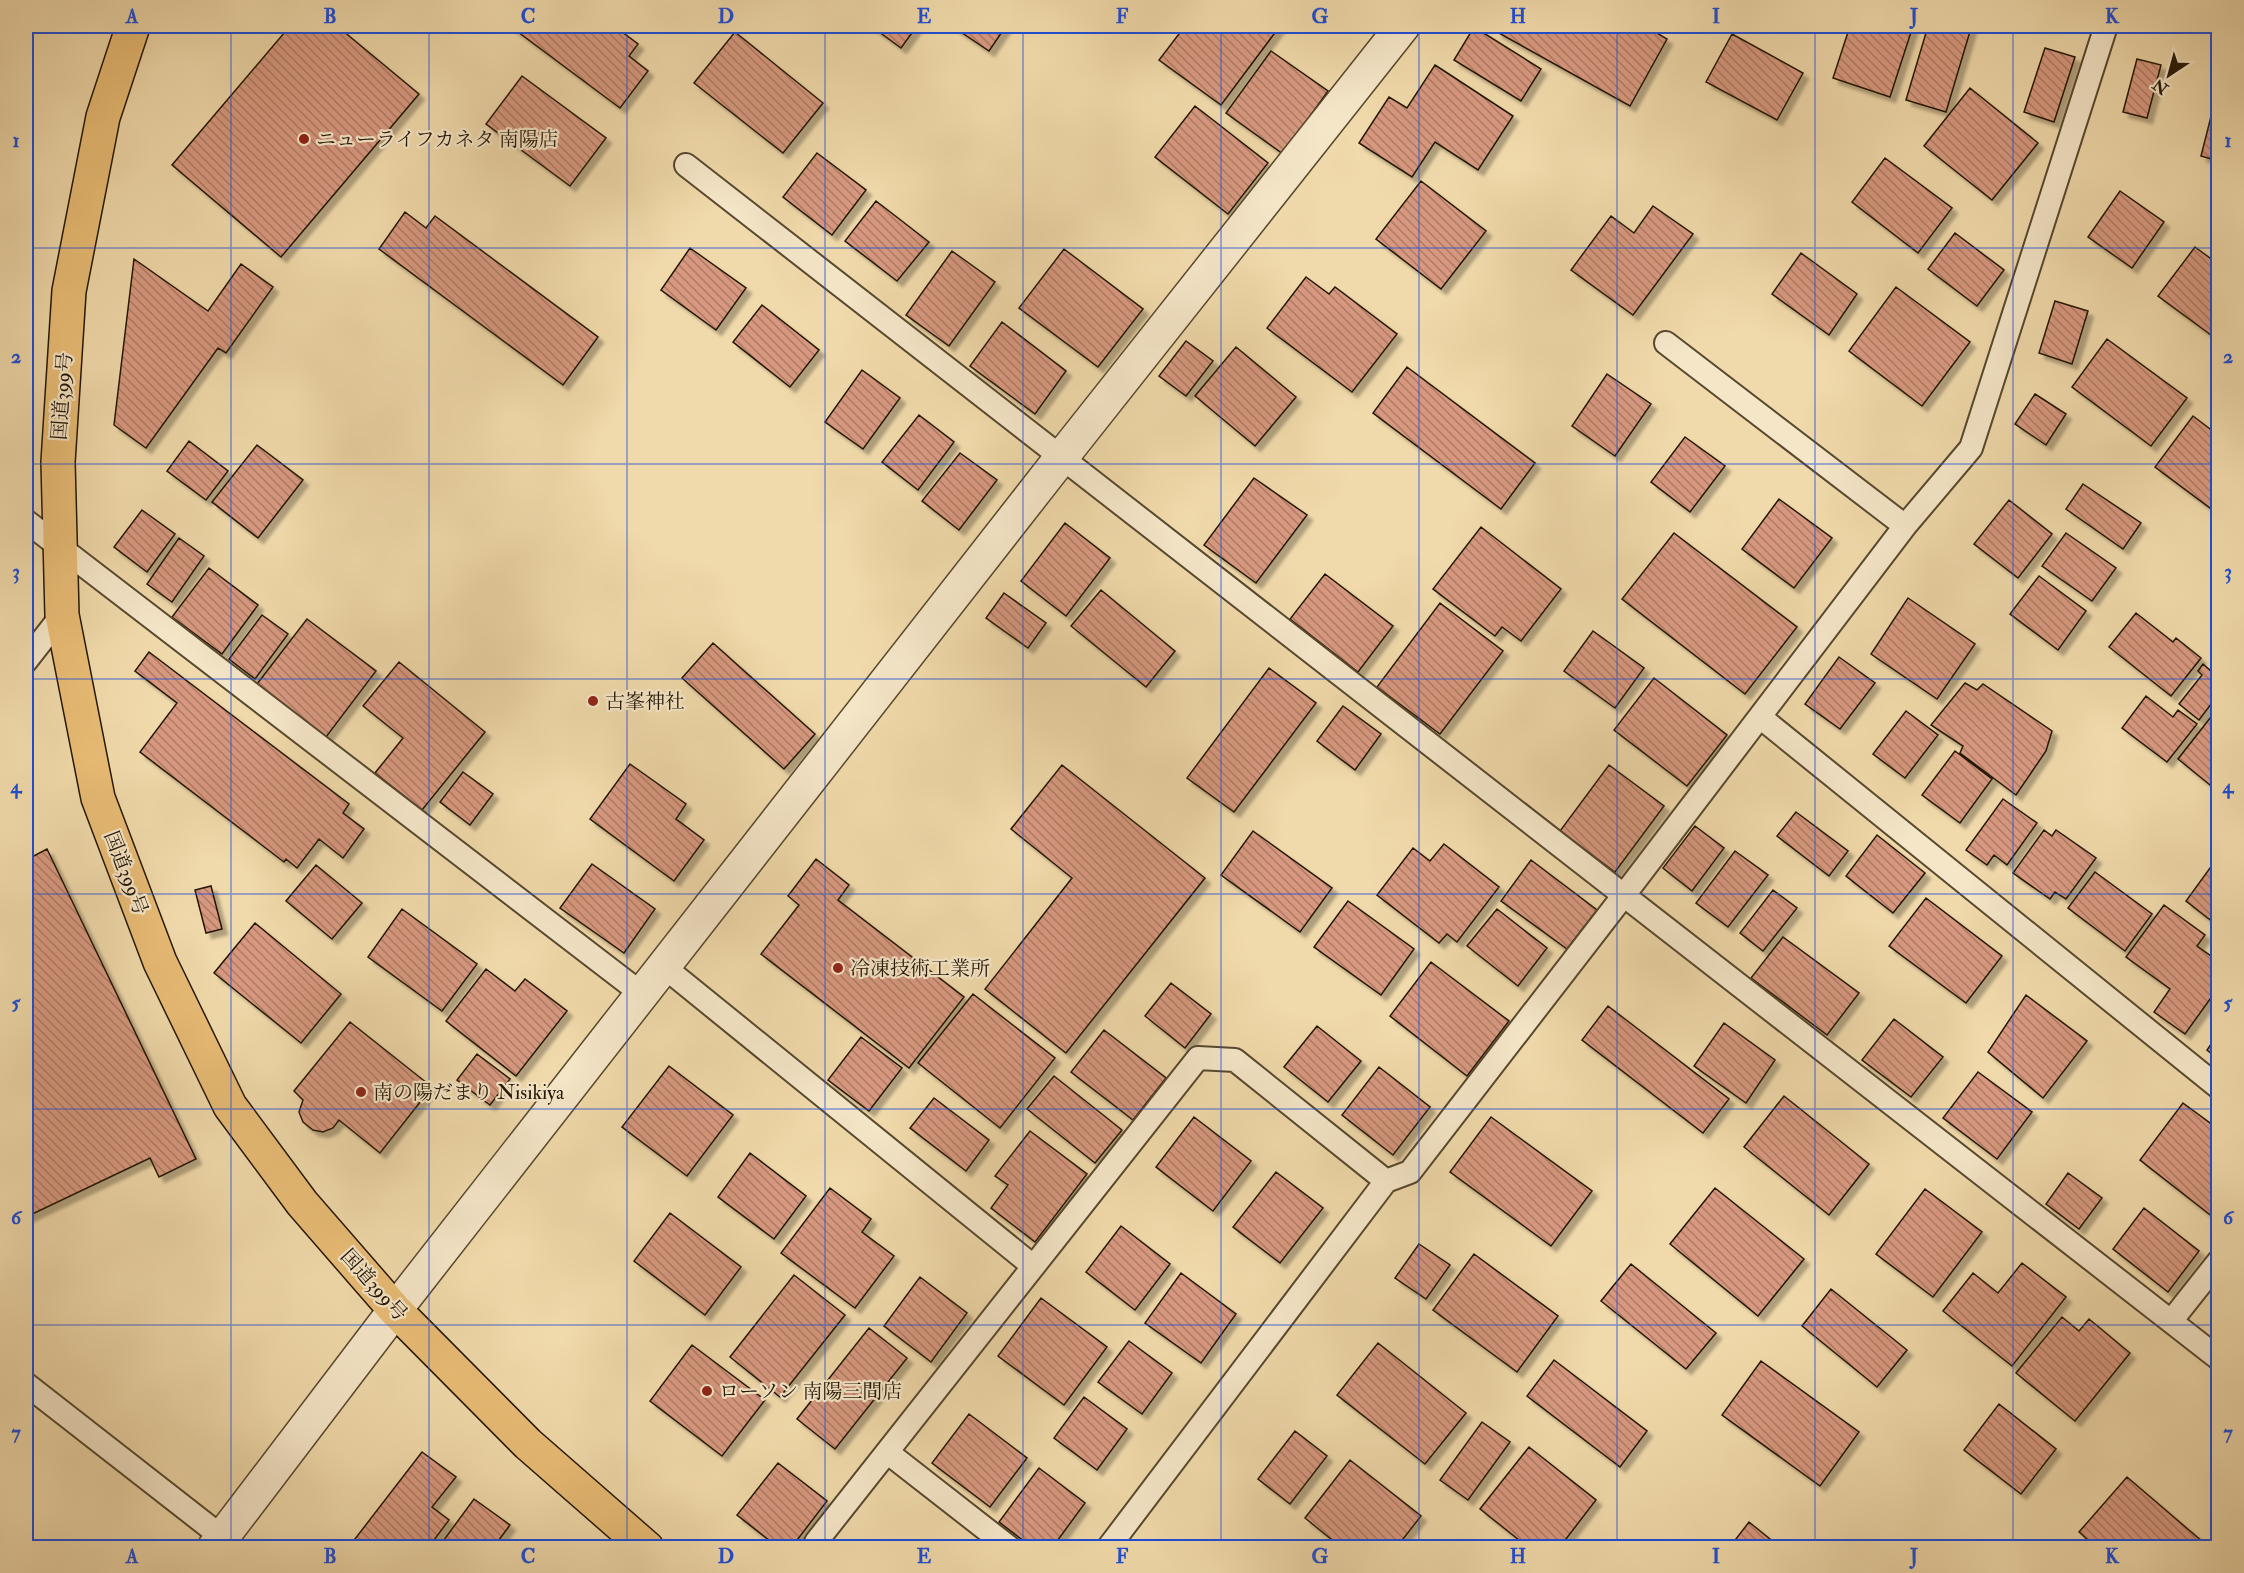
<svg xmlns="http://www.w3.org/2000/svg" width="2244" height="1573" font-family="'IM FELL Double Pica','Noto Serif JP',serif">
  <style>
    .building { fill: url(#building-back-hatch); stroke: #241706; stroke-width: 1.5; filter: url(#shadow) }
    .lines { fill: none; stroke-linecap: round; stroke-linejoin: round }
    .service-casing { stroke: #57482f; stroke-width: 26 }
    .minor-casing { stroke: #57482f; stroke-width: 36 }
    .trunk-casing { stroke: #241706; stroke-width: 36 }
    .service { stroke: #f5e6c8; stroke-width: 22 }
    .minor { stroke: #f5e6c8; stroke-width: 33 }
    .trunk { stroke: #e8bc75; stroke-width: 33 }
    .grid { fill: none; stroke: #1d4ed8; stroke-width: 1.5; stroke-opacity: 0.55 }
    .poi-dot { fill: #8f2418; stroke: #f5e6c8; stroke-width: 2 }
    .labels { text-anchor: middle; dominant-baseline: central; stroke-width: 4.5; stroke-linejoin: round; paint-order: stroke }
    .poi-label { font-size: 20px; fill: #241706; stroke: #f5e6c8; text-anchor: start }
    .street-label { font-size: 20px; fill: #241706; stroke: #f5e6c8 }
    .neatline { fill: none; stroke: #1d4ed8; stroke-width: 2 }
    .grid-label { font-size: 20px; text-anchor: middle; font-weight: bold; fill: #1d4ed8 }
  </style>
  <defs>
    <pattern id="building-back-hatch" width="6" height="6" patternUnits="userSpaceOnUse" patternTransform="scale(1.5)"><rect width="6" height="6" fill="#d7987f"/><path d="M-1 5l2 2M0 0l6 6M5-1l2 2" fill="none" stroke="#ae7b66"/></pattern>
    <filter id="shadow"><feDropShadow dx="5.5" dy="5.5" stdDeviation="1.5" flood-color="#0004"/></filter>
  </defs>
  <rect width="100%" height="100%" fill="#f0d9aa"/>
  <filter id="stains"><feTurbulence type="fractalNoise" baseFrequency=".00333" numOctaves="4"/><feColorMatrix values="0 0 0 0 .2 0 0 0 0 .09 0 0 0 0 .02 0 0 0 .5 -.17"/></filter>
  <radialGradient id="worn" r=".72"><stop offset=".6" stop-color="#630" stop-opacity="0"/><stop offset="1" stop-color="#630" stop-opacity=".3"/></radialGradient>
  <!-- building -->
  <path class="building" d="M290 26H337L419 94 281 257 172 165Z
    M510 26H614L638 44 629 56 648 71 620 108Z
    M871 26H917L901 48Z
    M952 26H1006L989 51Z
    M1185 26H1280L1221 105 1159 60Z
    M1501 26H1645L1667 39 1630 106 1497 32Z
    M1850 26H1913L1890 97 1833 78Z
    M1928 26H1962L1971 28 1946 112 1906 100Z
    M1474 27 1541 69 1521 101 1454 60Z
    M735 32 823 103 783 153 694 83Z
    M1732 34 1803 73 1777 120 1706 82Z
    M2045 48 2075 57 2054 122 2024 112Z
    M1271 51 1328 91 1283 154 1226 113Z
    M2137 59 2161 65 2147 118 2123 112Z
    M1435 65 1513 116 1478 170 1435 142 1412 177 1359 143 1389 97 1407 108Z
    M522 76 606 138 570 186 486 124Z
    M1970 88 2038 143 1992 200 1924 146Z
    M2218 89V161L2201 156Z
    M1195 106 1268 163 1228 214 1155 157Z
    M817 153 866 190 832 235 783 197Z
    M1885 158 1952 208 1918 253 1852 202Z
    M1421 181 1486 231 1441 289 1376 239Z
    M2120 191 2164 222 2132 268 2088 237Z
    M876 201 929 242 897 281 845 241Z
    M1653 206 1693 234 1633 315 1571 270 1611 216 1634 233Z
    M405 212 426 228 435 216 598 337 563 385 379 249Z
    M1955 233 2004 270 1977 306 1928 269Z
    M2195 247 2218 264V325L2211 335 2158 296Z
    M690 248 746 288 716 330 661 290Z
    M1064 249 1143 309 1098 367 1019 308Z
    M952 251 995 282 949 346 906 315Z
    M1801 253 1857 294 1829 335 1772 294Z
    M134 259 208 311 241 264 273 287 226 353 218 348 146 448 114 425Z
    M1306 277 1329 294 1335 287 1397 334 1352 392 1267 328Z
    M1896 287 1970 342 1922 406 1849 351Z
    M2055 301 2088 311 2072 364 2039 353Z
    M762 305 819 350 790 387 733 342Z
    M1002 322 1066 371 1035 414 970 366Z
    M2107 339 2187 398 2151 446 2072 387Z
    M1186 341 1213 361 1186 396 1159 376Z
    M1236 347 1296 397 1255 446 1195 396Z
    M1407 367 1535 463 1501 509 1373 413Z
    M862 370 900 398 863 449 825 422Z
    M1607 374 1651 404 1615 456 1572 426Z
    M2035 394 2066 414 2046 445 2015 424Z
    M919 415 954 442 918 490 882 462Z
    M2193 416 2218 435 2213 440 2218 444V514L2155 467Z
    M1685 437 1725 466 1690 512 1651 482Z
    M189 441 228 471 206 500 167 471Z
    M257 445 303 480 258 538 212 502Z
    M960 453 997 480 959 530 922 501Z
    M1254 478 1307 515 1256 583 1204 545Z
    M2083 484 2141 523 2123 549 2066 509Z
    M1779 499 1832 538 1794 588 1742 549Z
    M2009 500 2052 534 2018 578 1974 544Z
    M142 510 175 534 147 572 114 547Z
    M1065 523 1110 558 1066 616 1021 581Z
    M1481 527 1561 589 1521 641 1502 627 1495 636 1433 589Z
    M1674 533 1797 627 1745 694 1622 599Z
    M2066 533 2116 568 2092 601 2042 566Z
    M179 538 204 556 172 602 147 584Z
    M209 568 258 605 222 654 172 617Z
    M1325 574 1393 626 1358 672 1290 619Z
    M2039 576 2086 611 2058 650 2010 614Z
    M1101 590 1175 651 1146 687 1071 626Z
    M1004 593 1046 623 1028 648 986 618Z
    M1908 598 1975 644 1937 699 1871 654Z
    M1440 603 1503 651 1440 734 1377 687Z
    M2136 613 2173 642 2176 638 2201 658 2171 696 2109 647Z
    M262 615 288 634 255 679 229 659Z
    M307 619 376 671 326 737 257 684Z
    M1593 631 1644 668 1615 708 1564 671Z
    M713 643 815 734 784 769 682 678Z
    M149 652 349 804 343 813 364 829 343 858 319 839 297 868 286 859 284 862 140 752 177 703 135 671Z
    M1839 657 1875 683 1840 729 1805 704Z
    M399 662 485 732 422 810 375 773 403 738 363 706Z
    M2203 664 2218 677V695L2199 720 2179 704 2202 675 2198 671Z
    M1269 668 1316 703 1234 812 1187 778Z
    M1654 678 1727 735 1687 786 1614 730Z
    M1965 683 1977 690 1983 684 2052 731 2046 751 2016 795 1960 753 1963 746 1931 725Z
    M2146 696 2173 717 2178 710 2197 724 2167 762 2122 728Z
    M1343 706 1381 734 1355 770 1317 741Z
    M2218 708V785L2215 789 2178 759Z
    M1906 711 1938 735 1905 778 1873 754Z
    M1955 751 1992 779 1960 823 1922 795Z
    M630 764 686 804 676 819 704 840 674 881 590 819Z
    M1062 765 1205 878 1066 1053 985 989 1072 878 1011 829Z
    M1609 765 1664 806 1615 872 1560 831Z
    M463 772 493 794 470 825 440 802Z
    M2003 799 2037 823 2007 865 1994 855 1987 865 1966 850Z
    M1796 812 1848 851 1829 876 1777 836Z
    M1695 826 1724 848 1692 891 1663 868Z
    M2044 830 2052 836 2056 830 2096 858 2066 899 2055 892 2050 899 2013 873Z
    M1253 831 1332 888 1300 932 1221 875Z
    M1877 835 1925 873 1893 913 1846 876Z
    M1444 844 1499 887 1457 942 1447 934 1439 943 1377 895 1413 848 1430 861Z
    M47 849 196 1159 159 1177 150 1158 26 1217V860Z
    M1735 851 1768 875 1728 927 1696 903Z
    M2218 857V926L2186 901Z
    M816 859 849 885 838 900 964 997 909 1068 761 954 799 905 788 896Z
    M1531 860 1597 910 1567 949 1501 901Z
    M592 864 655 909 624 953 560 908Z
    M316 865 362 903 332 939 286 901Z
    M2095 872 2152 914 2125 951 2068 908Z
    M211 886 222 929 206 933 195 890Z
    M1773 890 1797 908 1763 951 1740 933Z
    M1926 898 2002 956 1966 1003 1889 946Z
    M1348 901 1414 949 1381 995 1314 947Z
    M2164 905 2205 935 2197 946 2218 961V967L2212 976 2218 981V988L2185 1034 2154 1012 2170 989 2126 957Z
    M402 909 477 964 442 1011 368 957Z
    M1497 909 1547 948 1518 986 1467 946Z
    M255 923 341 994 301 1043 214 973Z
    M1783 937 1859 993 1827 1035 1751 978Z
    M1431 962 1509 1021 1467 1076 1390 1016Z
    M486 969 515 991 525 979 567 1011 516 1076 446 1021Z
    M1171 983 1211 1014 1185 1048 1145 1016Z
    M973 994 1055 1058 1000 1128 918 1063Z
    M2026 995 2087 1041 2043 1098 1988 1052Z
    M1608 1006 1729 1099 1703 1133 1582 1040Z
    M1894 1019 1943 1057 1911 1097 1862 1060Z
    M350 1022 432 1087 380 1153 339 1120 333 1128 323 1132 313 1130 303 1122 299 1112 303 1100 294 1091Z
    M1724 1023 1775 1060 1746 1103 1694 1066Z
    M1317 1026 1361 1061 1328 1102 1284 1067Z
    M1104 1030 1166 1078 1133 1120 1071 1072Z
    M2218 1034V1059L2207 1050Z
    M861 1037 902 1068 869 1111 828 1080Z
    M477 1054 510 1079 490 1105 457 1080Z
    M669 1066 733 1115 687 1176 622 1127Z
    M1379 1067 1430 1107 1393 1155 1342 1115Z
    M1978 1072 2032 1112 1997 1159 1943 1118Z
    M1054 1076 1122 1130 1095 1163 1027 1109Z
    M1784 1096 1869 1164 1829 1215 1744 1147Z
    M934 1098 989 1140 966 1171 910 1128Z
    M2183 1103 2218 1129V1221L2140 1160Z
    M1194 1117 1251 1161 1213 1211 1156 1167Z
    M1491 1117 1592 1191 1551 1246 1450 1172Z
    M1030 1131 1087 1174 1035 1242 991 1208 1008 1185 995 1176Z
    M750 1153 806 1196 774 1239 718 1197Z
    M1276 1172 1323 1208 1280 1263 1233 1227Z
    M2068 1173 2102 1198 2079 1229 2046 1204Z
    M830 1188 871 1219 862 1232 894 1256 855 1308 781 1253Z
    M1715 1188 1804 1259 1758 1316 1670 1244Z
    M1925 1189 1982 1232 1933 1297 1876 1254Z
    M2144 1208 2199 1251 2168 1292 2113 1249Z
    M670 1213 741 1267 705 1315 634 1261Z
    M1121 1226 1170 1264 1135 1310 1086 1272Z
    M1419 1244 1450 1265 1426 1299 1395 1278Z
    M1474 1254 1558 1316 1517 1372 1433 1310Z
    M2022 1263 2066 1297 2012 1366 1943 1311 1973 1273 1998 1293Z
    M1631 1264 1716 1333 1686 1369 1601 1301Z
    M1181 1273 1236 1314 1201 1363 1145 1323Z
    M794 1275 845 1315 780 1397 730 1357Z
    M920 1277 967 1313 931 1362 884 1326Z
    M1831 1289 1907 1350 1877 1387 1802 1326Z
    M1041 1298 1107 1347 1064 1405 998 1356Z
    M2062 1317 2079 1331 2089 1319 2130 1353 2075 1421 2016 1373Z
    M869 1328 907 1358 835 1449 797 1419Z
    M1129 1341 1172 1373 1142 1414 1098 1382Z
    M1378 1343 1466 1413 1425 1464 1337 1395Z
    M692 1345 765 1400 722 1456 650 1401Z
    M1554 1360 1647 1431 1620 1467 1527 1396Z
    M1761 1361 1859 1432 1820 1486 1722 1415Z
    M1084 1397 1127 1429 1097 1470 1054 1438Z
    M1999 1404 2056 1449 2021 1494 1964 1450Z
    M969 1414 1027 1458 990 1507 932 1463Z
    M1482 1422 1510 1442 1468 1500 1440 1480Z
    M1295 1431 1327 1456 1290 1504 1258 1479Z
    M1529 1447 1596 1500 1559 1548H1529L1480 1509Z
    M422 1452 456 1477 432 1507 449 1520 428 1548H348Z
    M1350 1460 1421 1516 1396 1548H1342L1305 1518Z
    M778 1463 827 1501 791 1548H779L737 1515Z
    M1039 1468 1085 1503 1052 1548H1033L999 1522Z
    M2127 1477 2210 1548H2097L2079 1532Z
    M474 1499 510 1525 493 1548H438Z
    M1749 1522 1781 1548H1729Z"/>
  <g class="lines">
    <defs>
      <path id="service" d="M686 165 2218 1358
        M1666 343 1905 526
        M26 521 642 994
        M26 661 62 615
        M1760 717 2218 1087
        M663 966 1033 1266
        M2172 1320 2218 1262
        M26 1384 222 1537
        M887 1452 1010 1548
        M816 1542 1198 1058 1235 1060 1386 1181
        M1108 1548 1386 1181 1410 1172 1624 895 1905 526 1971 448 2106 26"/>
      <path id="minor" d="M214 1548 395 1310 1061 458 1403 26"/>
      <path id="trunk" d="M133 26 103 117 69 291 58 462 62 615 98 798 160 962 230 1106 302 1203 395 1310 528 1444 647 1548"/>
    </defs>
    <!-- service casing -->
    <use href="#service" class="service-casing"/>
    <!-- minor casing -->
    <use href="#minor" class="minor-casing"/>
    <!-- trunk casing -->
    <use href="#trunk" class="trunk-casing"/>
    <!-- service -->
    <use href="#service" class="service"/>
    <!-- minor -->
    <use href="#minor" class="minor"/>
    <!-- trunk -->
    <use href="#trunk" class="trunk"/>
  </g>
  <!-- grid -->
  <path class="grid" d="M231 26V1548M429 26V1548M627 26V1548M825 26V1548M1023 26V1548M1221 26V1548M1419 26V1548M1617 26V1548M1815 26V1548M2013 26V1548M26 248H2218M26 464H2218M26 679H2218M26 894H2218M26 1109H2218M26 1325H2218"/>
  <!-- markers -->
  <g class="poi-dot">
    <circle cx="304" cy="139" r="6"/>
    <circle cx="593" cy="701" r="6"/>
    <circle cx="838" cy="968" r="6"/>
    <circle cx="361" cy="1092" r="6"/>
    <circle cx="707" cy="1391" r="6"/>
  </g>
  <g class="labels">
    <!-- poi labels -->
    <g class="poi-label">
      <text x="316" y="139">ニューライフカネタ 南陽店</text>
      <text x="605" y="701">古峯神社</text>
      <text x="850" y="968">冷凍技術工業所</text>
      <text x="373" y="1092">南の陽だまり Nisikiya</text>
      <text x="719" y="1391">ローソン 南陽三間店</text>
    </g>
    <!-- street labels -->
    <g class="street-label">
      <text transform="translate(62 396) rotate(-86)">国道399号</text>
      <text transform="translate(126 873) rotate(69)">国道399号</text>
      <text transform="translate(374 1285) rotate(48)">国道399号</text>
    </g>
  </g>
  <!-- margin -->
  <rect width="2244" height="1573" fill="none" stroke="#f0d9aa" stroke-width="66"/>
  <!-- north arrow -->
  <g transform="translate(2169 75) rotate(216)" stroke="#f5e6c8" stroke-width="4.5" paint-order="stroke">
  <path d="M0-4.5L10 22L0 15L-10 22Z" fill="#241706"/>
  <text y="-9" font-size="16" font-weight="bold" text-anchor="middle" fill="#241706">N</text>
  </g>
  <rect x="33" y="33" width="2178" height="1507" class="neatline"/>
  <g class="grid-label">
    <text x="132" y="23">A</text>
    <text x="330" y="23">B</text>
    <text x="528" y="23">C</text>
    <text x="726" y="23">D</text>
    <text x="924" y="23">E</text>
    <text x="1122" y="23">F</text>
    <text x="1320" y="23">G</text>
    <text x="1518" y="23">H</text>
    <text x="1716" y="23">I</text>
    <text x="1914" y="23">J</text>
    <text x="2112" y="23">K</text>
    <text x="16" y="147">1</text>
    <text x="2228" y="147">1</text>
    <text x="16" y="363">2</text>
    <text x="2228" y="363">2</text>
    <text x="16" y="578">3</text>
    <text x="2228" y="578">3</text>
    <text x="16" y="793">4</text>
    <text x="2228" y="793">4</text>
    <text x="16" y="1009">5</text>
    <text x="2228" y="1009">5</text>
    <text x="16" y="1224">6</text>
    <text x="2228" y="1224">6</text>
    <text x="16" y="1439">7</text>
    <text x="2228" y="1439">7</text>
    <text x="132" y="1563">A</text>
    <text x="330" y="1563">B</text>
    <text x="528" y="1563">C</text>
    <text x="726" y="1563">D</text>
    <text x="924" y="1563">E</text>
    <text x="1122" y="1563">F</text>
    <text x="1320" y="1563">G</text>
    <text x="1518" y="1563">H</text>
    <text x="1716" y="1563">I</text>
    <text x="1914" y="1563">J</text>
    <text x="2112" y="1563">K</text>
  </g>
  <rect width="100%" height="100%" filter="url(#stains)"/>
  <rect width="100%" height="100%" fill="url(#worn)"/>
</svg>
